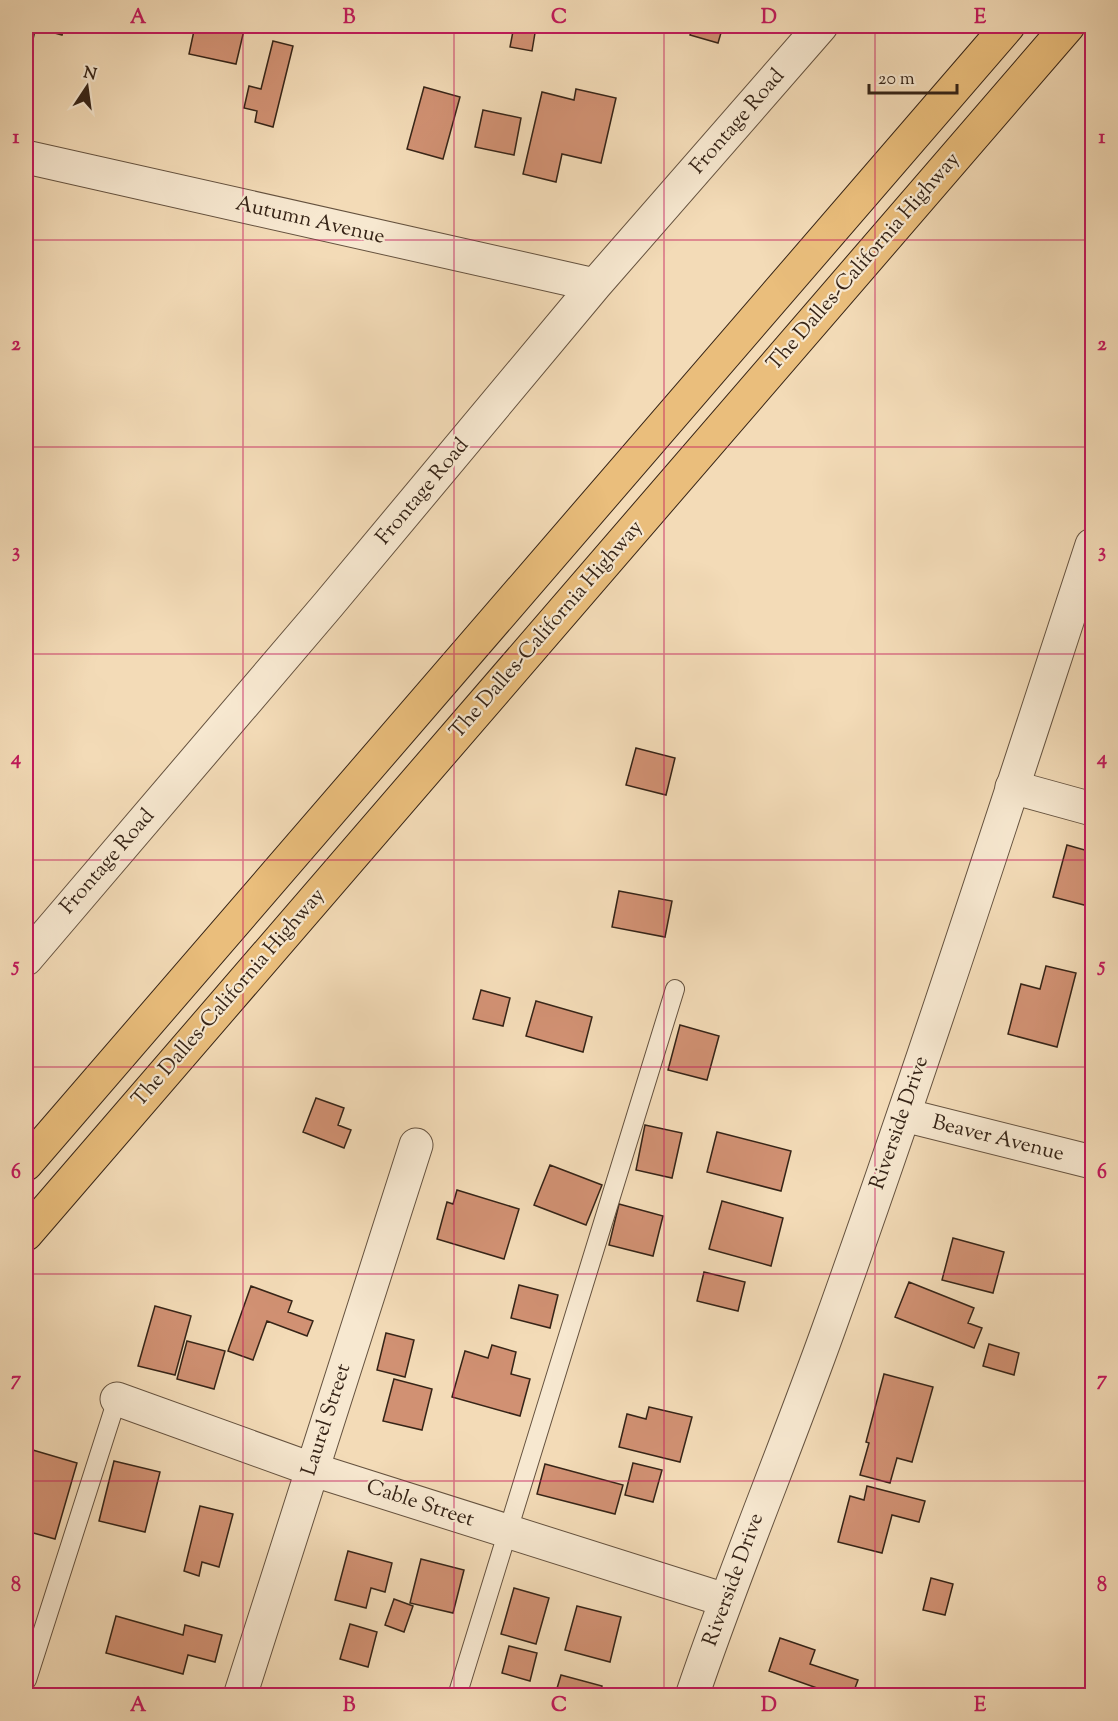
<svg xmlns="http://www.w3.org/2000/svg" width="1118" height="1721" font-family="'Sorts Mill Goudy',serif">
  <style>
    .building { fill: #d19173; stroke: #362417; stroke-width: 1.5 }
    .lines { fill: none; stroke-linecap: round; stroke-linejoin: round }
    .service-casing { stroke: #65523f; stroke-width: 20 }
    .minor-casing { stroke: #65523f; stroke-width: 35 }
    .tertiary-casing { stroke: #65523f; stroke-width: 35 }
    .trunk-casing { stroke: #362417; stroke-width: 35 }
    .service { stroke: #f7e8d0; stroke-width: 18 }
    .minor { stroke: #f7e8d0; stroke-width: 33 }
    .tertiary { stroke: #f7e8d0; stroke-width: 33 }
    .trunk { stroke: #eabe7c; stroke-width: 33 }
    .grid { fill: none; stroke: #c2185b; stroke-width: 1.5; stroke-opacity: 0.55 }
    .labels { text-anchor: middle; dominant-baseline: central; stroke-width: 4.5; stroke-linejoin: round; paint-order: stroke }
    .street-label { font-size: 21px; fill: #362417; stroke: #f7e8d0 }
    .neatline { fill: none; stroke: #c2185b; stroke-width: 2 }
    .grid-label { font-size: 20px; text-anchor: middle; font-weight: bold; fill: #c2185b }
  </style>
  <rect width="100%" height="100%" fill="#f3dbb7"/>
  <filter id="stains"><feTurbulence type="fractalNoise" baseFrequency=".00333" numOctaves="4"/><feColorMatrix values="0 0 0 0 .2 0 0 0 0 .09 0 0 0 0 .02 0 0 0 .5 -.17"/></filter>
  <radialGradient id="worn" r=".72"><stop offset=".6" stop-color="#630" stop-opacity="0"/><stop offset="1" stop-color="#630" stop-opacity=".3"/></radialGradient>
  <!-- building -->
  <path class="building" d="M26 26H36L27 66H26Z
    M40 26H65L62 35 40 29Z
    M195 26H245L236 64 189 54Z
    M514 26 536 27 532 51 510 47Z
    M693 26H723L718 43 690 35Z
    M273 41 293 46 273 127 255 122 257 111 244 108 249 86 261 89Z
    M424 87 460 97 443 159 407 149Z
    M576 89 616 98 601 163 562 154 556 182 523 174 542 92 574 100Z
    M483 110 521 118 514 155 475 147Z
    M636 748 675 758 666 795 626 785Z
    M1067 845 1092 852V889L1088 906 1053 897Z
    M619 891 672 901 665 937 612 927Z
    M1046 966 1076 973 1057 1047 1008 1034 1021 984 1040 989Z
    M481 990 510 998 503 1026 473 1019Z
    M536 1001 592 1017 583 1052 526 1036Z
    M680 1025 719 1036 707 1080 668 1070Z
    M316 1098 344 1108 338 1125 351 1130 344 1148 303 1132Z
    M645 1125 682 1133 672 1178 636 1170Z
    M717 1132 791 1151 781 1191 707 1172Z
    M550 1165 602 1185 586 1225 534 1205Z
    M457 1190 519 1209 504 1259 437 1239 447 1202 453 1204Z
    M722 1201 783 1218 771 1266 709 1249Z
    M619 1204 663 1216 653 1256 609 1245Z
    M953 1238 1004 1252 993 1293 942 1280Z
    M704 1272 745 1282 738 1311 697 1301Z
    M909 1282 974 1308 968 1323 982 1328 974 1348 895 1317Z
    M519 1285 558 1295 550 1328 511 1318Z
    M251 1286 292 1301 288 1312 313 1321 307 1336 267 1321 253 1360 228 1351Z
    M155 1306 191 1316 175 1375 138 1366Z
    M386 1333 414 1340 405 1377 377 1370Z
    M187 1341 225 1351 214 1389 177 1379Z
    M989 1344 1019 1353 1014 1375 983 1366Z
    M492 1345 516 1352 511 1374 530 1379 520 1416 452 1397 465 1351 488 1358Z
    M884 1374 933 1387 912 1462 897 1458 890 1483 860 1475 869 1443 866 1442Z
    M394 1379 432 1389 422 1430 383 1421Z
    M649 1407 692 1417 680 1462 619 1447 627 1414 646 1419Z
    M26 1448 77 1463 55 1539 26 1531V1512L30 1494 26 1493Z
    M114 1461 160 1472 145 1532 99 1521Z
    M633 1463 662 1470 653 1502 625 1495Z
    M545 1464 623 1485 615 1514 537 1494Z
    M867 1486 925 1501 919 1522 892 1515 882 1553 838 1542 850 1496 864 1500Z
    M200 1506 233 1514 219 1567 202 1562 199 1576 184 1571Z
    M348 1551 392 1563 385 1592 371 1588 366 1608 335 1600Z
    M421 1559 464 1570 453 1613 410 1603Z
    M931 1578 953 1584 945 1615 923 1610Z
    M514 1588 549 1598 536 1644 501 1634Z
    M394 1599 413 1606 404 1632 385 1625Z
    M577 1606 621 1617 610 1662 565 1650Z
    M116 1616 183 1635 185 1625 222 1635 215 1662 188 1655 183 1674 106 1653Z
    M350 1624 377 1632 368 1667 340 1659Z
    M780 1638 815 1650 810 1664 858 1680 852 1696H815L817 1688 769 1671Z
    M509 1646 537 1653 530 1681 502 1673Z
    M561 1675 602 1686 600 1696H541L542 1692 555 1695Z"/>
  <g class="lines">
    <defs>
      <path id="service" d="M27 1680 117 1399
        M457 1696 675 989"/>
      <path id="minor" d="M26 157 595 285
        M1012 787 1092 809
        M26 959 328 605 595 285 821 26
        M904 1115 1092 1162
        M117 1399 311 1469 725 1600
        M240 1696 416 1145"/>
      <path id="tertiary" d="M692 1696C734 1572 785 1451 829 1328 922 1069 1006 807 1092 545"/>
      <path id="trunk" d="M26 1164 1008 26
        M26 1234 1068 26"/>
    </defs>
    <!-- service casing -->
    <use href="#service" class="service-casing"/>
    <!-- minor casing -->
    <use href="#minor" class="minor-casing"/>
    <!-- tertiary casing -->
    <use href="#tertiary" class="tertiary-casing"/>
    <!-- trunk casing -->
    <use href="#trunk" class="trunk-casing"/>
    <!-- service -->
    <use href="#service" class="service"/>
    <!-- minor -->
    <use href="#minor" class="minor"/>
    <!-- tertiary -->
    <use href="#tertiary" class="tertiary"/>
    <!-- trunk -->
    <use href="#trunk" class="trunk"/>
  </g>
  <!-- grid -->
  <path class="grid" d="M243 26V1696M454 26V1696M664 26V1696M875 26V1696M26 240H1092M26 447H1092M26 654H1092M26 860H1092M26 1067H1092M26 1274H1092M26 1481H1092"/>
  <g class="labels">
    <!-- street labels -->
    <g class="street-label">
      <text transform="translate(738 122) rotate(-49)">Frontage Road</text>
      <text transform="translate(310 221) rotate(13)">Autumn Avenue</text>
      <text transform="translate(864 262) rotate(-49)">The Dalles-California Highway</text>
      <text transform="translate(423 492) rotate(-50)">Frontage Road</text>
      <text transform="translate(547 630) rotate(-49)">The Dalles-California Highway</text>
      <text transform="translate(108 862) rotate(-49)">Frontage Road</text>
      <text transform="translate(229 998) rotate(-49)">The Dalles-California Highway</text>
      <text transform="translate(900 1123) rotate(-71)">Riverside Drive</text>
      <text transform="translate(998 1139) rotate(14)">Beaver Avenue</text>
      <text transform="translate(327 1420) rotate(-72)">Laurel Street</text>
      <text transform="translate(420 1504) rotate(18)">Cable Street</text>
      <text transform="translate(734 1580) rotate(-70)">Riverside Drive</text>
    </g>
  </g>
  <!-- margin -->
  <rect width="1118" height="1721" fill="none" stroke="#f3dbb7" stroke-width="66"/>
  <!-- north arrow -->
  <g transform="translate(87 87) rotate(13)" stroke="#f7e8d0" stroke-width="4.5" paint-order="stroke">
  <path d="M0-4.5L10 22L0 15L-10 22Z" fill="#362417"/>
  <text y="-9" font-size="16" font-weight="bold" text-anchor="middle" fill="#362417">N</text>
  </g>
  <!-- scale -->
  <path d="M869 84v9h88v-9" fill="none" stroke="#362417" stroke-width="3"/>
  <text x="878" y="84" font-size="18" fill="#362417" stroke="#f7e8d0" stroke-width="4.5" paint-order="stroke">20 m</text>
  <rect x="33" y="33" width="1052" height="1655" class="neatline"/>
  <g class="grid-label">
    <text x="138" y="23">A</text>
    <text x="349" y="23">B</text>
    <text x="559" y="23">C</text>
    <text x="769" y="23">D</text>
    <text x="980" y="23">E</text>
    <text x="16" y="143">1</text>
    <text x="1102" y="143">1</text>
    <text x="16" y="350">2</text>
    <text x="1102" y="350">2</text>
    <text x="16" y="557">3</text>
    <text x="1102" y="557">3</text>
    <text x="16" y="764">4</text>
    <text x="1102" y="764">4</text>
    <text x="16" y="971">5</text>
    <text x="1102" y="971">5</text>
    <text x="16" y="1178">6</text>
    <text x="1102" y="1178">6</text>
    <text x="16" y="1385">7</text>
    <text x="1102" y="1385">7</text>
    <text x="16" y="1591">8</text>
    <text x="1102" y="1591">8</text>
    <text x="138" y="1711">A</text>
    <text x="349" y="1711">B</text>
    <text x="559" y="1711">C</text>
    <text x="769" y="1711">D</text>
    <text x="980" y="1711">E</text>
  </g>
  <rect width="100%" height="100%" filter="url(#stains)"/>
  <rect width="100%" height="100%" fill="url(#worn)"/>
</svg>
